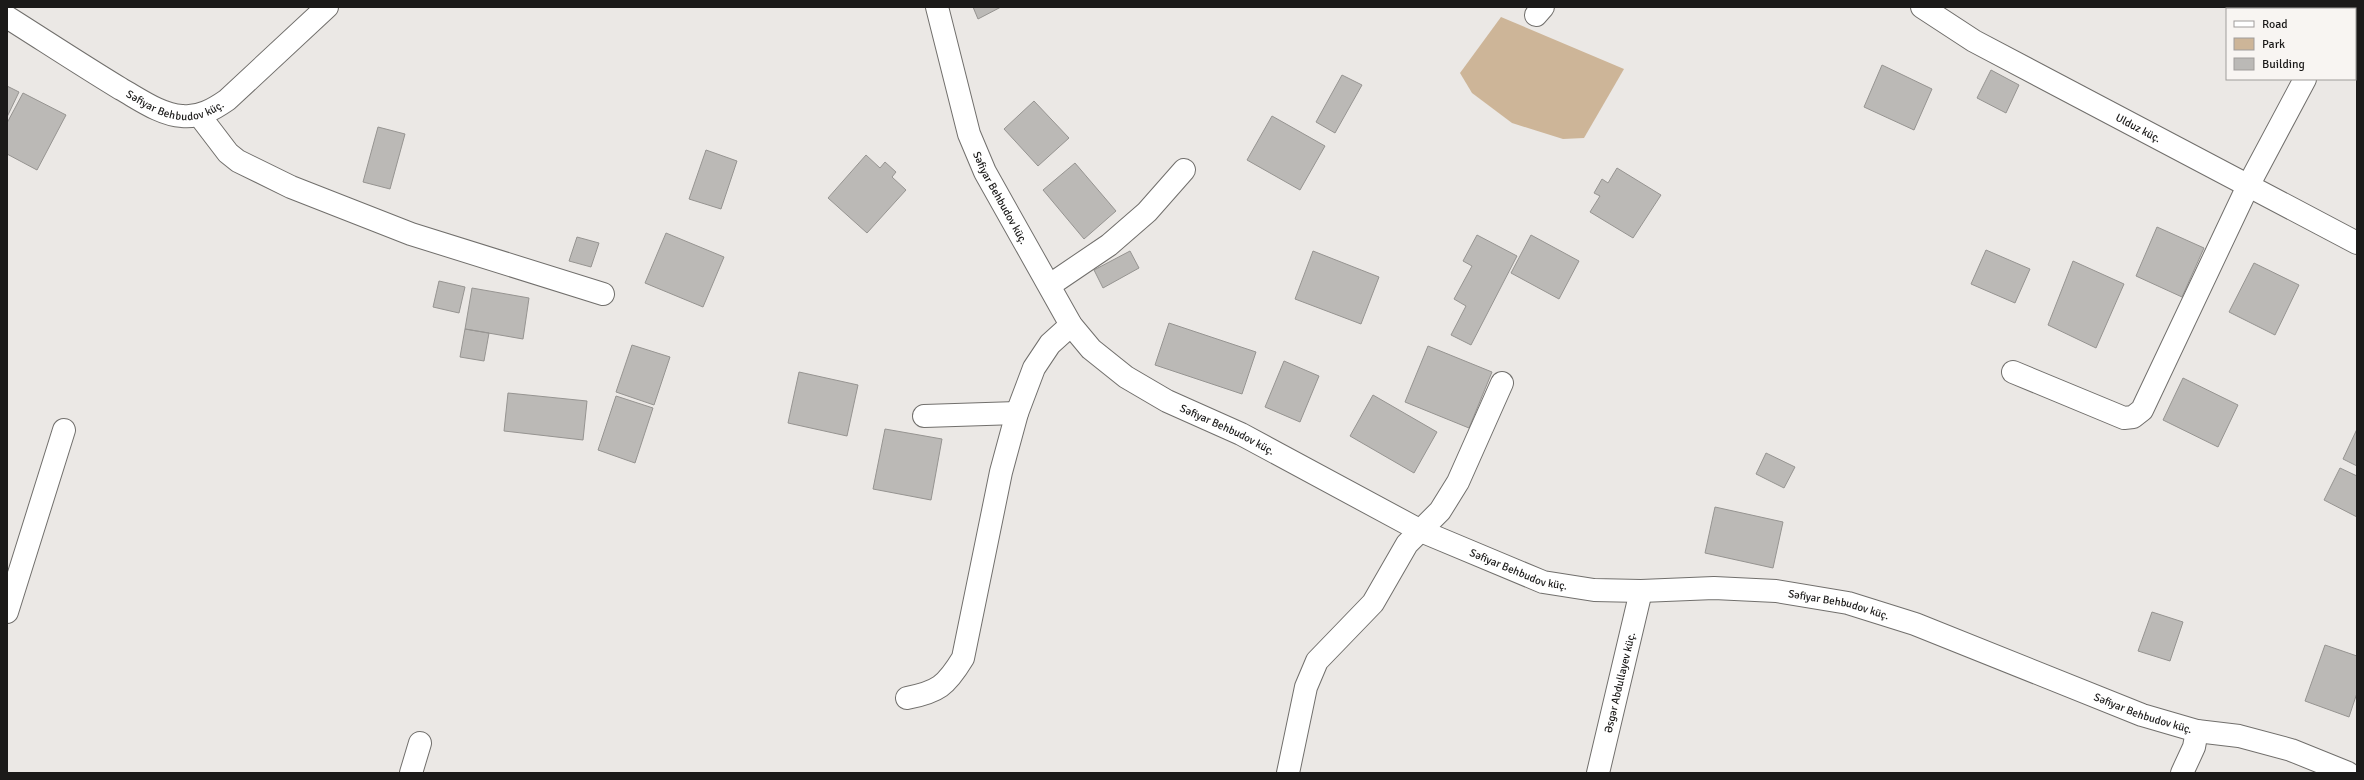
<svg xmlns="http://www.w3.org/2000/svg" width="2364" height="780" font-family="Signika,sans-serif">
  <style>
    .green { fill: #cdb598 }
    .building { fill: #bbb9b6; stroke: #969491 }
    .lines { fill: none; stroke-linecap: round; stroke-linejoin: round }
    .minor-casing { stroke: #716f6c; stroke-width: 24 }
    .minor { stroke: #fff; stroke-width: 22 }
    .labels { text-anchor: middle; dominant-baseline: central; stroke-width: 3; stroke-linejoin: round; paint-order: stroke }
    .street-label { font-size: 11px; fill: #1b1a19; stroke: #f8f5f2 }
  </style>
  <rect width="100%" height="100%" fill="#ebe8e5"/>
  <!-- green -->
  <path class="green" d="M1501 17 1624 69 1584 138 1563 139 1512 123 1472 93 1460 73Z"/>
  <!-- building -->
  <path class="building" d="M973 7H1001L978 19Z
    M1882 65 1932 89 1914 130 1864 107Z
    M1991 70 2019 85 2006 113 1977 98Z
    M1342 75 1362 85 1335 133 1316 122Z
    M7 86 19 92 7 117Z
    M23 93 66 115 37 170 7 154V123Z
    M1034 101 1069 138 1038 166 1004 129Z
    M1272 116 1325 146 1300 190 1247 160Z
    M378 127 405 134 390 189 363 182Z
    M706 150 737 161 721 209 689 199Z
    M866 155 880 168 885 162 896 172 892 177 906 190 867 233 828 198Z
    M1075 163 1116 211 1084 239 1043 190Z
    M1617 168 1661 195 1633 238 1590 212 1600 196 1594 193 1602 179 1608 183Z
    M2157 227 2204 248 2182 297 2136 276Z
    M666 233 724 257 703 307 645 283Z
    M1477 235 1517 256 1471 345 1451 335 1466 306 1454 299 1472 266 1463 261Z
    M1531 235 1579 261 1559 299 1511 273Z
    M577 237 599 243 591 267 569 261Z
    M1986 250 2030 269 2015 303 1971 284Z
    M1130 251 1139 268 1103 288 1094 270Z
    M1313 251 1379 277 1361 324 1295 299Z
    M2073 261 2124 284 2096 348 2048 325Z
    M2254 263 2299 285 2275 335 2229 312Z
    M439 281 465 287 459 313 433 307Z
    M472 288 529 298 523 339 465 329Z
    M1169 323 1256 352 1242 394 1155 365Z
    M465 329 489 333 484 361 460 357Z
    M632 345 670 357 654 405 616 392Z
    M1428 346 1492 372 1469 428 1405 402Z
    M1284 361 1319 376 1300 422 1265 407Z
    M799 372 858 385 847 436 788 423Z
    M2183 378 2238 405 2218 447 2163 420Z
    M508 393 587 401 583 440 504 431Z
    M1373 395 1437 432 1414 473 1350 436Z
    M616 396 653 408 635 463 598 450Z
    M885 429 942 439 931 500 873 489Z
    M2357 429V466L2343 459Z
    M1766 453 1795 467 1784 488 1756 474Z
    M2340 468 2357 476V517L2324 500Z
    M1715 507 1783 522 1773 568 1705 553Z
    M2152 612 2183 622 2170 661 2138 651Z
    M2325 645 2357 656V693L2349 717 2305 701Z"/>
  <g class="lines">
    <defs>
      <g id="minor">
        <path id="s1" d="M937 7 969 134 985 172 1071 325 1091 349 1126 377 1167 401 1241 434 1421 531 1543 582 1594 590 1641 591 1714 588 1776 591 1848 603 1915 624 2142 715 2197 731 2239 736 2291 750 2348 773"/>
        <path id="s2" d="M1922 7 1974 41 2357 243"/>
        <path d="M2342 9 2343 7"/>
        <path d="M1536 15 1543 7"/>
        <path id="s3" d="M7 17C45 41 83 66 121 89 139 99 161 115 182 116 199 118 214 109 227 100L327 7"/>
        <path d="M199 115 228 153 238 161 291 187 411 234 603 294"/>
        <path d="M1050 285 1109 245 1147 212 1184 170"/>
        <path d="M2013 372 2124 418 2133 417 2142 410 2248 186 2305 79"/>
        <path d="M924 416 1017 413"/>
        <path d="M7 612 64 430"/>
        <path d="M907 698C938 692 946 686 963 658L1001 472 1017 413 1034 368 1050 344 1071 325"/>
        <path d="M411 773 420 743"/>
        <path d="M1288 773 1306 687 1317 661 1373 603 1407 544 1440 511 1458 482 1502 383"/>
        <path id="s4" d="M1598 773 1641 591"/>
        <path d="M2182 773 2194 747 2197 731"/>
      </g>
    </defs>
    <!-- minor casing -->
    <use href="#minor" class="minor-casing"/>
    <!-- minor -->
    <use href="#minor" class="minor"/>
  </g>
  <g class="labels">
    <!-- street labels -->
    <g class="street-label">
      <text stroke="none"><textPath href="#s3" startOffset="194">Səfiyar Behbudov küç.</textPath></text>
      <text stroke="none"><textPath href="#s2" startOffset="248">Ulduz küç.</textPath></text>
      <text stroke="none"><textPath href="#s1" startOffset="202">Səfiyar Behbudov küç.</textPath></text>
      <text stroke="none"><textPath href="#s1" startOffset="538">Səfiyar Behbudov küç.</textPath></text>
      <text stroke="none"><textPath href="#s1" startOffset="862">Səfiyar Behbudov küç.</textPath></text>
      <text stroke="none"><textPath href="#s1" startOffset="1187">Səfiyar Behbudov küç.</textPath></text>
      <text stroke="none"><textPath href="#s4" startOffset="93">Əsgər Abdullayev küç.</textPath></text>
      <text stroke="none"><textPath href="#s1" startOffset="1511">Səfiyar Behbudov küç.</textPath></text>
    </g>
  </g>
  <!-- border -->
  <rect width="2364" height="780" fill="none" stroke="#1b1a19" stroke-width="16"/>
  <!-- legend -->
  <rect x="2226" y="8" width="130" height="72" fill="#f8f5f2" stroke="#a09d9b"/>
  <rect x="2234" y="21" width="20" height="6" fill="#ffffff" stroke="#a09d9b"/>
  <text x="2262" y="28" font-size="12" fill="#1b1a19">Road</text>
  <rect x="2234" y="38" width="20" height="12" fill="#cdb598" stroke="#a09d9b"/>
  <text x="2262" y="48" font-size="12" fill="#1b1a19">Park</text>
  <rect x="2234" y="58" width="20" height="12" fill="#bbb9b6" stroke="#a09d9b"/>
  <text x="2262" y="68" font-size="12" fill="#1b1a19">Building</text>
</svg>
